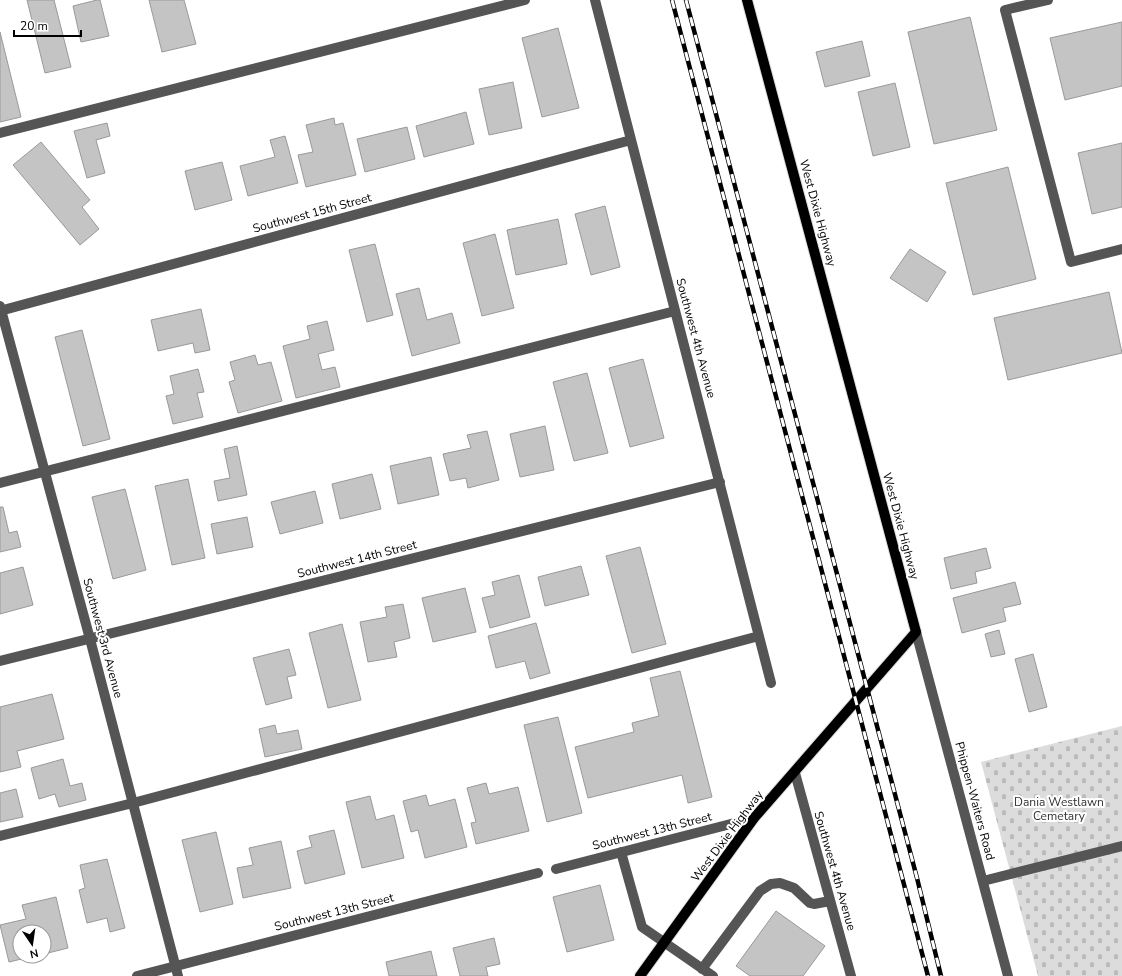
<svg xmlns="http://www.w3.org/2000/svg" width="1122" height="976" font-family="'Nunito Sans',sans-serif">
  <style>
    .cemetery { fill: url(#cemetery-stones) }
    .building { fill: #c4c4c4; stroke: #999 }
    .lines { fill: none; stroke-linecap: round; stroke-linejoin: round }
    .major-casing { stroke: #dbdbdb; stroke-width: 12 }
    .minor { stroke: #555; stroke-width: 10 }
    .major { stroke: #000; stroke-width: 10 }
    .rail-casing { stroke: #000; stroke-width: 4.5 }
    .rail { stroke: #fff; stroke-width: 3; stroke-dasharray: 9; stroke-linecap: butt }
    .labels { text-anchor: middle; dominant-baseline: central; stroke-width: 4; stroke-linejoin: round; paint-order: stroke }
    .street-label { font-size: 12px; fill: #000; stroke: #fff }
    .park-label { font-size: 12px; fill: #333; stroke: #fff }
  </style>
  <defs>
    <pattern id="cemetery-stones" width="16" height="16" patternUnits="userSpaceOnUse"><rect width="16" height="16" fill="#dcdcdc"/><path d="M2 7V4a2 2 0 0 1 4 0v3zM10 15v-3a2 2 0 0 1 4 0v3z" fill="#bbb"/></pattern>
  </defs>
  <rect width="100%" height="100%" fill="#fff"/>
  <!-- cemetery -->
  <path class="cemetery" d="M1122 726V976H1038L981 762Z"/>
  <!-- building -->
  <path class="building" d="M27 0H54L71 67 45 73Z
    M97 0H100L109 36 81 42 73 6Z
    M149 0H184L196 44 162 52Z
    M970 17 997 130 934 144 908 32Z
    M1122 22V86L1065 100 1050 38Z
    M558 28 579 108 542 117 522 38Z
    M0 32 21 117 0 122Z
    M862 41 870 76 825 87 816 52Z
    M513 82 522 128 489 135 479 89Z
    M895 83 910 147 873 156 858 92Z
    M466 112 474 144 424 157 416 126Z
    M334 118 335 125 343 123 356 175 306 187 298 155 313 152 306 125Z
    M107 123 110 136 96 140 105 173 87 178 74 131Z
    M407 127 415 159 365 172 357 139Z
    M285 136 298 183 248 196 240 166 275 157 270 140Z
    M41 142 90 200 82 207 99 229 80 245 13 165Z
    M1122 143V207L1092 214 1078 153Z
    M222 162 232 200 195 210 185 171Z
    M1008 167 1036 279 973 295 946 183Z
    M605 206 620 267 591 275 575 214Z
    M558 219 567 264 516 275 507 230Z
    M495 234 514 308 482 316 463 243Z
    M375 244 393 315 367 322 349 250Z
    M910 249 946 272 927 302 890 278Z
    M419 288 427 320 452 313 460 343 412 356 396 294Z
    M1109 292 1122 353 1008 380 994 318Z
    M201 309 210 350 195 353 193 343 158 351 151 320Z
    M327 321 334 350 318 354 322 370 335 367 340 387 296 398 283 346 310 339 307 326Z
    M82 330 110 439 83 446 55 337Z
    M255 355 258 365 271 362 282 401 238 413 229 382 235 380 230 362Z
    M643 359 664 438 630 447 609 368Z
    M198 369 204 392 197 393 203 417 173 424 166 396 174 394 170 376Z
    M587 373 608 453 574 461 553 382Z
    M545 426 554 470 520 477 510 434Z
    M487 431 499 480 468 488 466 478 450 481 443 454 471 448 467 435Z
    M237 446 247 495 218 501 214 481 230 478 224 449Z
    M431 457 439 495 398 504 390 466Z
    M372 474 381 509 340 519 332 484Z
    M188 479 205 558 172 565 155 486Z
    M125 489 146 570 113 579 92 497Z
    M315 491 323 523 280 534 271 502Z
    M0 507H3L9 533 17 531 21 547 0 552Z
    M247 517 253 547 217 554 211 524Z
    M640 547 666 644 632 653 606 556Z
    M986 548 991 568 975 572 977 583 951 589 944 558Z
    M581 566 589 595 545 606 538 577Z
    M23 567 33 605 0 614V573Z
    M519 575 530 617 490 628 482 598 495 595 492 582Z
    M1015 582 1021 604 1003 608 1006 621 962 633 953 598Z
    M465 588 476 632 433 642 422 598Z
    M403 604 410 638 394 642 397 657 368 662 360 622 387 617 385 607Z
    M536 623 550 673 530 679 525 661 496 668 488 636Z
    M342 624 361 700 328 708 309 633Z
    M999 630 1005 654 991 657 985 634Z
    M289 649 296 675 287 677 292 698 266 705 253 658Z
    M1033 654 1047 707 1029 712 1015 659Z
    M680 671 712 797 688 803 682 775 588 798 575 747 634 732 632 723 659 716 650 678Z
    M52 694 64 739 17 751 21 767 0 772V707Z
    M558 717 582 813 547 822 524 725Z
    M275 725 277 734 298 730 302 749 265 757 259 729Z
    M63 759 70 786 82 783 86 800 59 807 55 794 39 799 31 768Z
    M486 783 489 794 518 787 529 831 476 844 471 823 476 822 467 788Z
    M16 789 23 817 0 822V793Z
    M426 795 429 806 455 799 467 847 425 858 418 830 411 832 403 801Z
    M370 796 376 820 394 815 404 858 362 868 346 802Z
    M334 830 345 874 305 884 297 851 312 847 309 836Z
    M216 832 233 904 200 912 182 840Z
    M281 841 291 888 243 898 237 868 253 865 249 848Z
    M107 859 125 928 110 932 107 918 87 923 79 890 85 888 80 865Z
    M600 885 614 940 567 952 553 897Z
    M56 897 68 948 44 954V932H20V956H34L9 962 0 925 26 919 22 905Z
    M776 911 825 946 803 976H750L736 966Z
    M494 938 500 964 486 967 488 976H460L453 948Z
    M431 951 437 976H389L386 962Z"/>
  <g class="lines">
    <defs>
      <path id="major" d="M640 976 754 818 916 632 747 0"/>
    </defs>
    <!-- major casing -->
    <use href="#major" class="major-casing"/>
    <!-- minor -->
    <path class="minor" d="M595 0 771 683
      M1048 0 1005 10 1071 262 1122 249
      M0 133 525 0
      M0 306 90 639 178 976
      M0 311 631 140
      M0 483 675 311
      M916 632 1008 976
      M0 661 720 482
      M795 773 851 976
      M0 836 133 803 759 636
      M621 852 642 927 713 976
      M556 869 754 818
      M983 881 1122 846
      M702 969 760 891 771 884 780 883 794 888 810 903 814 904 830 901
      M137 976 538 873"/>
    <!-- major -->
    <use href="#major" class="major"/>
    <defs>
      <path id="rail" d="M672 0 928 976
        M686 0 917 878 941 976"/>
    </defs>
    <!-- rail casing -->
    <use href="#rail" class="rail-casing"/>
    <!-- rail -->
    <use href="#rail" class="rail"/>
  </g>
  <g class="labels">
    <!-- street labels -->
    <g class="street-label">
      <text transform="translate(312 213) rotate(-15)">Southwest 15th Street</text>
      <text transform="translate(818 213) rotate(75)">West Dixie Highway</text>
      <text transform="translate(696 338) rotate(75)">Southwest 4th Avenue</text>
      <text transform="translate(901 526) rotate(75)">West Dixie Highway</text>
      <text transform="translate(357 559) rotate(-14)">Southwest 14th Street</text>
      <text transform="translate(103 638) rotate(75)">Southwest 3rd Avenue</text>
      <text transform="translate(975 801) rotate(75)">Phippen-Waiters Road</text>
      <text transform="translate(652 831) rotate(-14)">Southwest 13th Street</text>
      <text transform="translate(727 836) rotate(-53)">West Dixie Highway</text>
      <text transform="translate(835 871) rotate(74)">Southwest 4th Avenue</text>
      <text transform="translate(334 912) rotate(-14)">Southwest 13th Street</text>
    </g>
    <!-- park labels -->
    <g class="park-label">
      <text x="1059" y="802">Dania Westlawn<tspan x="1059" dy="14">Cemetary</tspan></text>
    </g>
  </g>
  <!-- north arrow -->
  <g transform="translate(32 944) rotate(167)"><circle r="19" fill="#ffffff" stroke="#999999"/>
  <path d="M0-3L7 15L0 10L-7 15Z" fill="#000000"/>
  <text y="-6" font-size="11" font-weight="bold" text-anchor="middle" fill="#000000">N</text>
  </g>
  <!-- scale -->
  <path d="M14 30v6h67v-6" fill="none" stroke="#000000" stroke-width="2"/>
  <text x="20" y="30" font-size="12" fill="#000000" stroke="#ffffff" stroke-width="3" paint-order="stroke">20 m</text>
</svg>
